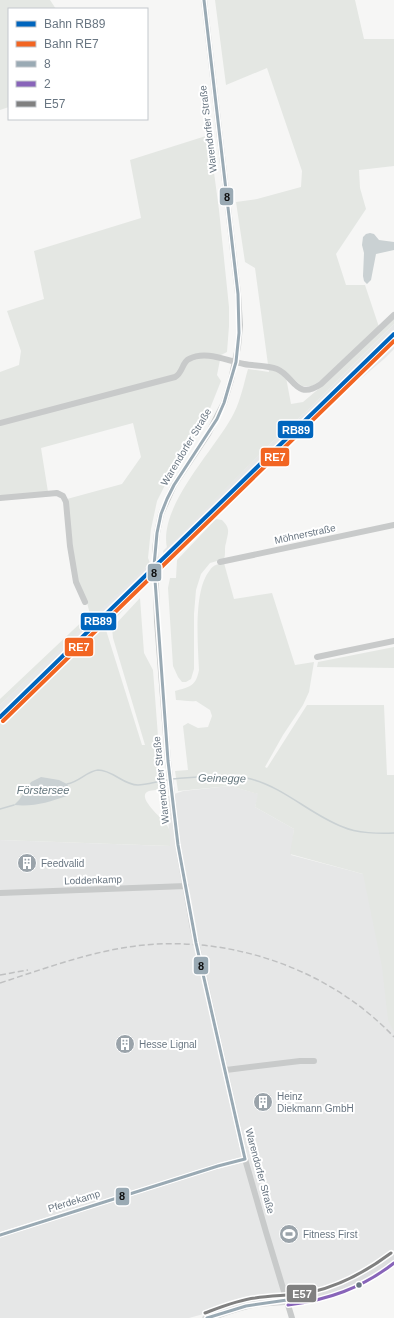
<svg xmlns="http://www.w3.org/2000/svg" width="394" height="1318" font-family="Arial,sans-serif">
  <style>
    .built { fill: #e6e7e7 }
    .green { fill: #e4e7e3 }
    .water { fill: #cad1d3 }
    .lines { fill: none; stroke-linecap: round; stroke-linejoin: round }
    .stream { stroke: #cad1d3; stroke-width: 1.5 }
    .major-casing { stroke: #d2d3d3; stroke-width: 9 }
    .minor { stroke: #c8caca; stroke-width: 6 }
    .major { stroke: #dddedf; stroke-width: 8 }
    .rail { stroke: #bfc0c1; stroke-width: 1.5; stroke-dasharray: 6 3; stroke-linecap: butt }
    .bus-1-casing { stroke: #fff; stroke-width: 6 }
    .bus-2-casing { stroke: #fff; stroke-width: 6 }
    .bus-3-casing { stroke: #fff; stroke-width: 6 }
    .bus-1 { stroke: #9aaab4; stroke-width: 3 }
    .bus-2 { stroke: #8864b9; stroke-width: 3 }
    .bus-3 { stroke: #808080; stroke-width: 3 }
    .rail-1-casing { stroke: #fff; stroke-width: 7 }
    .rail-2-casing { stroke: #fff; stroke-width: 7 }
    .rail-1 { stroke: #0065bd; stroke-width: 4 }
    .rail-2 { stroke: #f26522; stroke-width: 4 }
    .bus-dot { fill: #697682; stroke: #fff; stroke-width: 1.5 }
    .labels { text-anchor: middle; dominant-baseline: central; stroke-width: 4; stroke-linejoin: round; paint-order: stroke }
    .street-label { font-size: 10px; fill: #697682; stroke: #fff }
    .poi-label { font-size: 10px; fill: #697682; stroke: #fff; text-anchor: start }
    .water-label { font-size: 11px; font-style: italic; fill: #65777e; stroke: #fff }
    .line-badge { stroke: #fff; stroke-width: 1.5 }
    .badge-label { font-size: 11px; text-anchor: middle; font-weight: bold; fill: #fff }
    .pale-badge-label { font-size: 11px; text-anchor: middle; font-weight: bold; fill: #111 }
  </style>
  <rect width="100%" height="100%" fill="#f6f6f5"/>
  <!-- built -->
  <path class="built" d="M394 324V349L384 359 291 438 164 560 163 551 272 442 309 409Z
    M148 566 149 575 130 595 0 721V705L141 570Z
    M230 786 259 794 255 807 294 829 291 855 363 874H394V1250L386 1258 355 1278 339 1284 294 1294 265 1297 189 1318H0V840L169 846 168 796 183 791Z"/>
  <!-- green -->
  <path class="green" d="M0 0H50L56 9H9V107L0 110Z
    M215 0H355L364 39H394V166L359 170 360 188 366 209 336 254 346 285H365L379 327 320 381 312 386H302L285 372 291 404 303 402 328 381 394 316V324L309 409 272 442 167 548C158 505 216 449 234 413 241 399 244 383 248 369L269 372 255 268 245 262 236 202 257 199 301 187 302 171 267 68 226 85Z
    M209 135 219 210 229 307V326L227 352 221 355 217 375 221 381 205 421 174 467 157 501 151 529 148 558 150 563 0 705V699L90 614 87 603 77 580 67 499 122 484 141 457 133 423 41 448 48 492 0 496V372L19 365 21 351 7 311 44 299 34 251 141 218 130 160Z
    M216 519 222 520C231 529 228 532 226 543 224 548 226 553 224 559L210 563 201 574 196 590 194 614V669L191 679 186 682H182L178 677 173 666 168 588 170 578H176L177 560Z
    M224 563 234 599 272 593 295 665 314 662 309 692 303 705 283 735 265 767 267 768 307 705H384L387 775H394V1032L388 1020 382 967 363 874 290 854 294 829 255 807 258 794 230 786 178 791 175 771 188 770 183 726 188 723 198 728 208 727 212 716 210 710 196 701C189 702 184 700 176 700L175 691C190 687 196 686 199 670 198 644 193 590 210 570 213 565 218 564 224 563Z
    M130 595 133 598 106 630 142 745H145L113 638 112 628 140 598 144 653 153 670 162 789C158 790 150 790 147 792 137 799 165 820 168 827 171 832 170 840 170 846L0 840V721Z
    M394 647V668L317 667 318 662Z"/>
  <!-- water -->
  <path class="water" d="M370 233 374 234 379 240 394 242V250L376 254 371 280 367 284 364 281 363 276 364 253 362 245 363 237 366 234Z
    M41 777 59 780 67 784 70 790 67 796C49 802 34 807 14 805L19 800 31 782Z"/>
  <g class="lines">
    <!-- stream -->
    <path class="stream" d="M172 779C195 777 228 773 251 779 285 788 311 815 343 827 356 833 380 834 394 833
      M67 784C79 782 87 771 98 770 113 770 123 785 138 785 146 785 159 781 168 780
      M0 809 14 805"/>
    <defs>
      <path id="major" d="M207 1318C222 1312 238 1306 254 1303 269 1301 285 1301 300 1299 336 1293 365 1280 394 1257"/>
    </defs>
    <!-- major casing -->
    <use href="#major" class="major-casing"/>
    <!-- minor -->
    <path class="minor" d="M204 0 238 294 240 325 238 347 231 380 224 403 208 434 174 485 161 514 157 533 155 551 157 621 168 761 178 845 193 929 245 1159 266 1232 292 1318
      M0 423 175 377C183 373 182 362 189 359 206 350 227 361 244 364 254 366 267 365 277 369 294 376 296 401 321 384L394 315
      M0 498 57 493 63 496 66 502 70 546 76 582 85 602
      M220 562 394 525
      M317 657 394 641
      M0 893 186 886
      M226 1070 300 1061H314
      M0 1235 218 1166 245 1159"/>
    <!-- major -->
    <use href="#major" class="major"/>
    <!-- rail -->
    <path class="rail" d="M287 434 372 362 394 341
      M0 975 28 970
      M0 983C40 970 81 955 122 948 219 931 326 965 394 1037"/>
    <defs>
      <path id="bus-1" d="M204 0 238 294 239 333 236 362 224 403 217 419 174 485 167 499 161 514 157 533 154 566 168 761 178 845 196 943 245 1159
        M0 1235 218 1166 245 1159
        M207 1318 246 1306 287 1300"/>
      <path id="bus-2" d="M288 1305C328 1300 362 1288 394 1263"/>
      <path id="bus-3" d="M205 1313C221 1307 238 1300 255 1298 274 1295 293 1296 312 1292 342 1285 367 1271 391 1253"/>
    </defs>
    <!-- bus-1 casing -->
    <use href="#bus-1" class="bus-1-casing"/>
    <!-- bus-2 casing -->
    <use href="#bus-2" class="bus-2-casing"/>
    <!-- bus-3 casing -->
    <use href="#bus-3" class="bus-3-casing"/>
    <!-- bus-1 -->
    <use href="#bus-1" class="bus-1"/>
    <!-- bus-2 -->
    <use href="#bus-2" class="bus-2"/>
    <!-- bus-3 -->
    <use href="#bus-3" class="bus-3"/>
    <defs>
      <path id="rail-1" d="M0 717 394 334"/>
      <path id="rail-2" d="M3 721 394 341"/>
    </defs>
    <!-- rail-1 casing -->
    <use href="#rail-1" class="rail-1-casing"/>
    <!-- rail-2 casing -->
    <use href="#rail-2" class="rail-2-casing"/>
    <!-- rail-1 -->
    <use href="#rail-1" class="rail-1"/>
    <!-- rail-2 -->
    <use href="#rail-2" class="rail-2"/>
  </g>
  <!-- icons -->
  <defs>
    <symbol id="building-disc" viewBox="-11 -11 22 22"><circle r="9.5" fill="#9aa3aa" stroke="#fff"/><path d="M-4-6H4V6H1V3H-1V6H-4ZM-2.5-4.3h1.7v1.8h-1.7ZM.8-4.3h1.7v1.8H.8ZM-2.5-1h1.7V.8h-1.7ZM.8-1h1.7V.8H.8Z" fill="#fff"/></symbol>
    <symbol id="stadium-disc" viewBox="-11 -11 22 22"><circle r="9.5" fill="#9aa3aa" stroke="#fff"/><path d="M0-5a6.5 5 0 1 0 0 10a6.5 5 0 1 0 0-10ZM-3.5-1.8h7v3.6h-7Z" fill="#fff"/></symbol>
  </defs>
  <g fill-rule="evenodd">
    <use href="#building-disc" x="16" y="852" width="22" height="22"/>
    <use href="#building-disc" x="114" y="1033" width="22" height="22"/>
    <use href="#building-disc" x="252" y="1091" width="22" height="22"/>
    <use href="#stadium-disc" x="278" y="1223" width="22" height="22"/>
  </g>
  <!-- markers -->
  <circle class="bus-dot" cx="359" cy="1285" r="3.5"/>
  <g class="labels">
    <!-- street labels -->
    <g class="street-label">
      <text transform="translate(208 129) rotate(-97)">Warendorfer Straße</text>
      <text transform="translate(186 447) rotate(-59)">Warendorfer Straße</text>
      <text transform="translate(305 534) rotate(-12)">Möhnerstraße</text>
      <text transform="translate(161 780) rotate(-96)">Warendorfer Straße</text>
      <text transform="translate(93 880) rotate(-2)">Loddenkamp</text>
      <text transform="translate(260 1171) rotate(75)">Warendorfer Straße</text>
      <text transform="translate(74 1201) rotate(-17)">Pferdekamp</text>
    </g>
    <!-- poi labels -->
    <g class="poi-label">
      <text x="41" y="863">Feedvalid</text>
      <text x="139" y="1044">Hesse Lignal</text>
      <text x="277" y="1096">Heinz<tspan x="277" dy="12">Diekmann GmbH</tspan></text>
      <text x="303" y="1234">Fitness First</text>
    </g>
    <!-- water labels -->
    <g class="water-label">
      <text transform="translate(222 778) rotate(1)">Geinegge</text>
      <text x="43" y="790">Förstersee</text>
    </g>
  </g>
  <g class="line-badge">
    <rect x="219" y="187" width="15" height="19" rx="4" fill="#9aaab4"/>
    <rect x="277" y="420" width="37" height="19" rx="4" fill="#0065bd"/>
    <rect x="260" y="447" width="30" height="20" rx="4" fill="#f26522"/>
    <rect x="147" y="563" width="15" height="19" rx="4" fill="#9aaab4"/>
    <rect x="80" y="612" width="37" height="19" rx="4" fill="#0065bd"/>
    <rect x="64" y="637" width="30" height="20" rx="4" fill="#f26522"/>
    <rect x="193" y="956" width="16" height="19" rx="4" fill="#9aaab4"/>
    <rect x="115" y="1187" width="15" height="19" rx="4" fill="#9aaab4"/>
    <rect x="286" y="1284" width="31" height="19" rx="4" fill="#808080"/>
  </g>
  <g class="badge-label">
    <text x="296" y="434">RB89</text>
    <text x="275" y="461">RE7</text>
    <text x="98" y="625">RB89</text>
    <text x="79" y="651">RE7</text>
    <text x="302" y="1298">E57</text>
  </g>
  <g class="pale-badge-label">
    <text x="227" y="201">8</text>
    <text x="154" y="577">8</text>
    <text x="201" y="970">8</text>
    <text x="122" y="1200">8</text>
  </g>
  <!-- legend -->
  <rect x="8" y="8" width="140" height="112" fill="#ffffff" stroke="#c3c8cd"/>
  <rect x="16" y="21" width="20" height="6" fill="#0065bd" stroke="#c3c8cd"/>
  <text x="44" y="28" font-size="12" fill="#697682">Bahn RB89</text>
  <rect x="16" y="41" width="20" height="6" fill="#f26522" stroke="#c3c8cd"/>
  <text x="44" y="48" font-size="12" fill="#697682">Bahn RE7</text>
  <rect x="16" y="61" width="20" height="6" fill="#9aaab4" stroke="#c3c8cd"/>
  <text x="44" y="68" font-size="12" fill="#697682">8</text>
  <rect x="16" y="81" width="20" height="6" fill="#8864b9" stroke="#c3c8cd"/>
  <text x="44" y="88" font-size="12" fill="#697682">2</text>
  <rect x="16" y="101" width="20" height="6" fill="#808080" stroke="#c3c8cd"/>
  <text x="44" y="108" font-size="12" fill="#697682">E57</text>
</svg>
